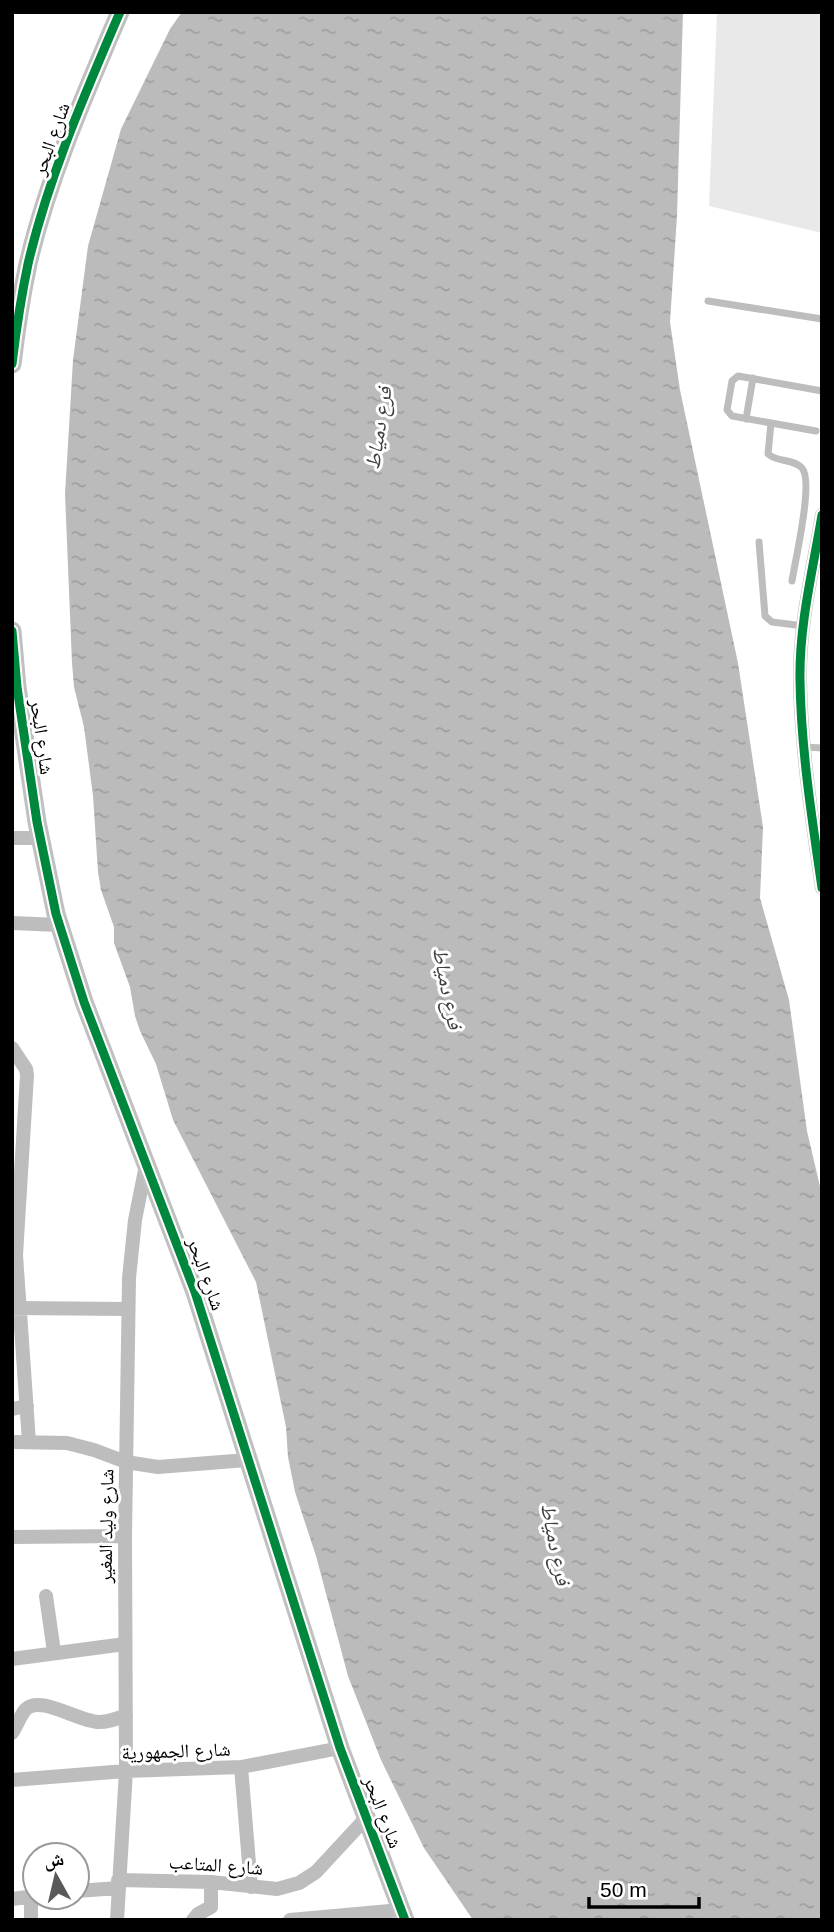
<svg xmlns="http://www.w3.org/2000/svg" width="834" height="1932" font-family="Helvetica,'Noto Naskh Arabic',sans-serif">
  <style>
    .pitch { fill: #e9e9e9 }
    .water { fill: url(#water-ripples) }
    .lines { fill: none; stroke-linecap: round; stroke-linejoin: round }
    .lane { stroke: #bdbdbd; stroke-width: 7 }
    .street { stroke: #bdbdbd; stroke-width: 14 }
    .secondary { stroke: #c0c0c0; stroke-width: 19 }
    .cycleway-casing { stroke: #fff; stroke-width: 13 }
    .cycleway { stroke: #00873e; stroke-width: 9 }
    .labels { text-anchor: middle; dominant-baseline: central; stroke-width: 6; stroke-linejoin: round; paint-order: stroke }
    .street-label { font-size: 19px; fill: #000; stroke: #fff }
    .water-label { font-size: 21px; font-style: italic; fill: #3f3f3f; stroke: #fff }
  </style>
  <defs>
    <pattern id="water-ripples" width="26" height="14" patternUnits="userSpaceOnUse" patternTransform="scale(1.75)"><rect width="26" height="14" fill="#bbb"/><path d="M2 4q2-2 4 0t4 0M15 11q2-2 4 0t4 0" fill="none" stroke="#9f9f9f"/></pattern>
  </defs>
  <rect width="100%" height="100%" fill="#fff"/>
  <!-- pitch -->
  <path class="pitch" d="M717 12H822V233L709 206Z"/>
  <!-- water -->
  <path class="water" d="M182 12H683L677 216 670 322 680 390 738 663 763 827 760 898 789 1000 807 1131 822 1195V1920H473L424 1848 381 1760 348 1676 316 1556 295 1492 288 1457 286 1427 256 1282 173 1120 156 1064 140 1031 135 1016 130 987 114 943V927L101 890 98 872 93 796 84 727 74 687 72 663 65 494 73 360 88 246 121 129 170 29Z"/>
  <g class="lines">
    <!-- lane -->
    <path class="lane" d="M708 301 822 319
      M746 419 753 378
      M771 423 768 454C778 463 793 458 802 468 814 481 795 561 792 581
      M816 431 732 416 727 410 732 381 738 376 822 391
      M759 542 765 616 772 622 804 626
      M803 747 822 748"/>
    <!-- street -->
    <path class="street" d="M822 515C813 569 799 625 800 680 801 749 812 819 822 888
      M12 838H40
      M12 923 59 925
      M12 1048 26 1069 27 1075 16 1255 29 1442
      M12 1308 128 1309
      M12 1409 27 1406
      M12 1442 67 1443 94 1450 126 1462 158 1467 247 1460
      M12 1537 125 1536
      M46 1596 54 1652
      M12 1659 125 1644
      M12 1733C17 1726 20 1715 26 1709 41 1695 79 1722 99 1722 109 1722 117 1719 126 1715
      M241 1767 251 1887
      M12 1780 126 1771 241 1767 340 1748
      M118 1880 211 1882 277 1889 299 1883 316 1872 367 1817
      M77 1891 118 1888
      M31 1897V1920
      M12 1899 35 1896
      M117 1920 126 1771 125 1536 129 1278 135 1220 146 1165
      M193 1920 198 1914 211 1907V1882
      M290 1920 401 1910"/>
    <!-- secondary -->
    <path class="secondary" d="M12 364C16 331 21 297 28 264 48 178 85 94 120 12
      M12 631 17 687 37 822 56 914 84 1002 195 1292 340 1748 405 1920"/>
    <defs>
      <path id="cycleway" d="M12 364C16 331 21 297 28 264 48 178 85 94 120 12
        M822 515C813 569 799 625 800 680 801 749 812 819 822 888
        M12 631 17 687 37 822 56 914 84 1002 195 1292 340 1748 405 1920"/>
    </defs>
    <!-- cycleway casing -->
    <use href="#cycleway" class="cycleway-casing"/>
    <!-- cycleway -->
    <use href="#cycleway" class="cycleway"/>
  </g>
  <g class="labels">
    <!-- street labels -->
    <g class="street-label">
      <text transform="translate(51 139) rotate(-70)">شارع البحر</text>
      <text transform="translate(42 737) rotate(82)">شارع البحر</text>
      <text transform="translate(206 1274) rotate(70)">شارع البحر</text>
      <text transform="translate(106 1526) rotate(-89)">شارع وليد المغير</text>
      <text transform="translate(176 1751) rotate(-2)">شارع الجمهورية</text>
      <text transform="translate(383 1812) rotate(69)">شارع البحر</text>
      <text transform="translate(216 1865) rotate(4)">شارع المتاعب</text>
    </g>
    <!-- water labels -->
    <g class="water-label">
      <text transform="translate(378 428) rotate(-81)">فرع دمياط</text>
      <text transform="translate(448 988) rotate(79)">فرع دمياط</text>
      <text transform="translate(556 1544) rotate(79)">فرع دمياط</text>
    </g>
  </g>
  <!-- border -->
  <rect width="834" height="1932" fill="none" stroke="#000000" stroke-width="28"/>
  <!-- north arrow -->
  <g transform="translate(56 1876) rotate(352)"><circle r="33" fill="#ffffff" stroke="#999999" stroke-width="2"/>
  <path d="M0-5L12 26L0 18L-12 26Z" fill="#595959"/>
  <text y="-10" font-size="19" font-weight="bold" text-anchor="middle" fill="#000000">ش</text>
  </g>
  <!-- scale -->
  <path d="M589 1897v10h110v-10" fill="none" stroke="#000000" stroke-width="3.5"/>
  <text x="600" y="1897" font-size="21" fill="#000000" stroke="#ffffff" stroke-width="5" paint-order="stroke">50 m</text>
</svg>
